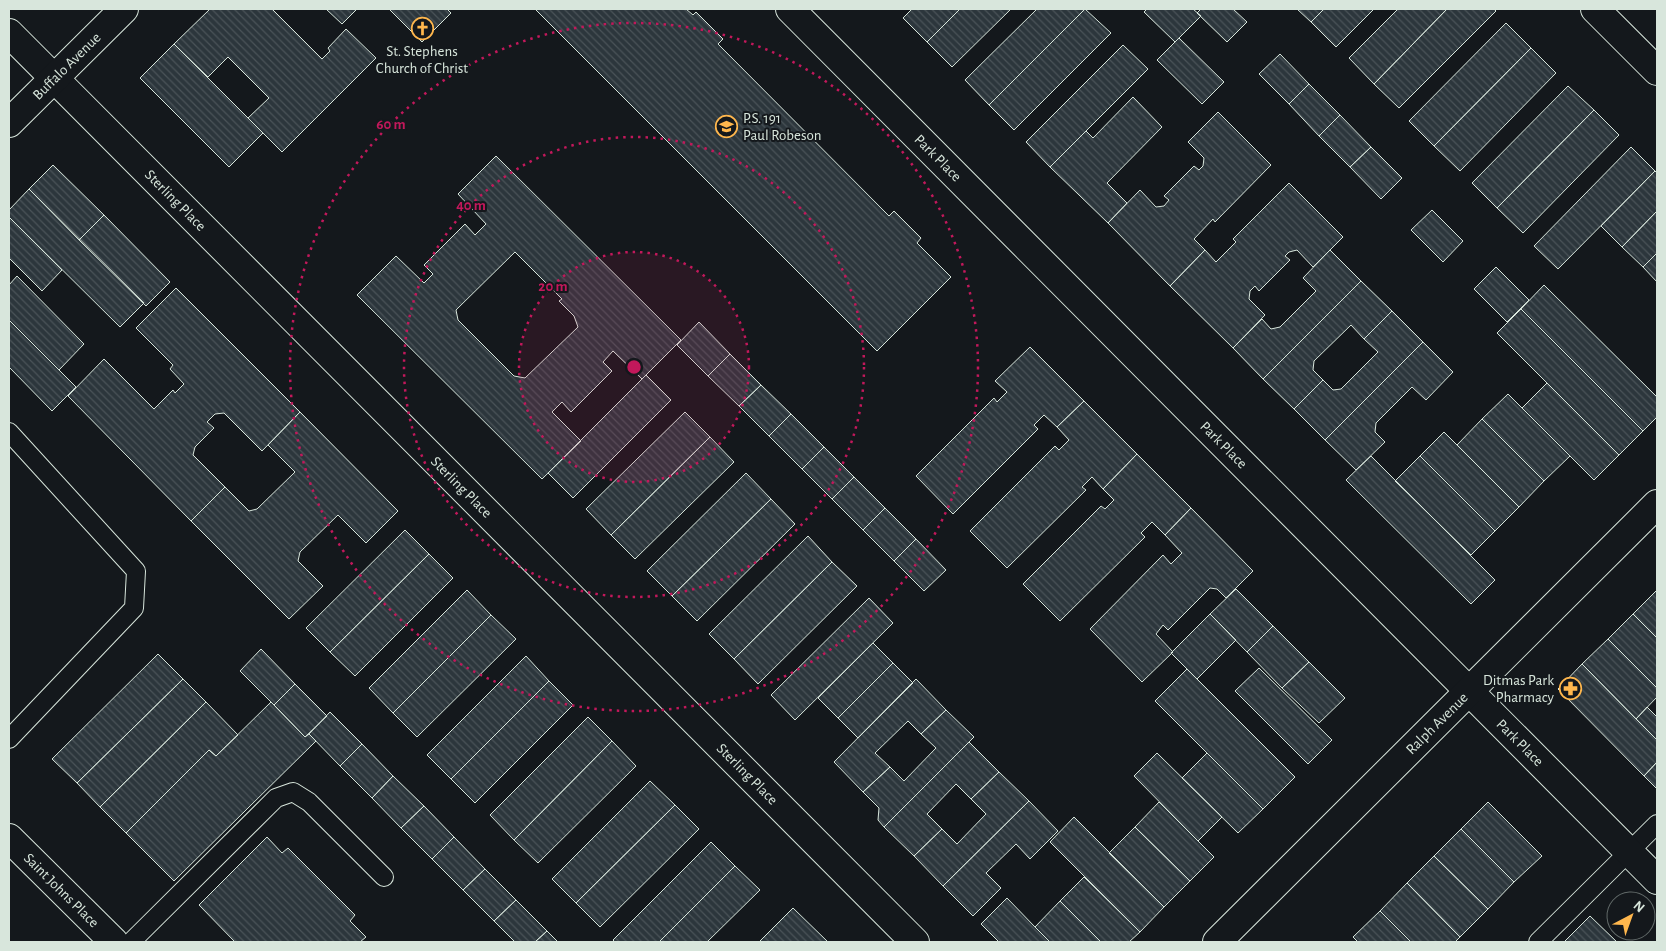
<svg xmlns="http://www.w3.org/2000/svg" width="1666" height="951" font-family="'Alegreya Sans',sans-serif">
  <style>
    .building { fill: url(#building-back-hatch); stroke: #d8e6dc; fill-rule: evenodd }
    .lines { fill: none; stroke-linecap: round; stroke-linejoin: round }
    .service-casing { stroke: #d8e6dc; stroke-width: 20 }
    .minor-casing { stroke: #d8e6dc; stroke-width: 30 }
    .service { stroke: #14181c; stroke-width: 18 }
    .minor { stroke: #14181c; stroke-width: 28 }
    .ring { fill: none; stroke: #c2185b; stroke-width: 2.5; stroke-dasharray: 2.5 5 }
    .labels { text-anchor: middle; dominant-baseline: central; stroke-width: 4; stroke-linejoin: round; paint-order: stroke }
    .poi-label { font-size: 15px; fill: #d8e6dc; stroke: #14181c }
    .street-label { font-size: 15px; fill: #d8e6dc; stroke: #14181c }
    .centre { fill: #c2185b; stroke: #14181c; stroke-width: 2.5 }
    .ring-label { font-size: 15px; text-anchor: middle; font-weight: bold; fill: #c2185b; stroke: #14181c; stroke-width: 4; stroke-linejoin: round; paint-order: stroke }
  </style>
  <defs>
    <pattern id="building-back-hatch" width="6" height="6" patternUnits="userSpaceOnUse" patternTransform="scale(1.25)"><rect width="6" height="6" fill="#2c363c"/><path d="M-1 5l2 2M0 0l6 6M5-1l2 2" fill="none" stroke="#4a5358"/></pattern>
  </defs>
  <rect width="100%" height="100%" fill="#14181c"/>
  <!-- building -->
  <path class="building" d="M210 9H272L322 59 330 51 328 48 346 29 376 58 282 152 248 118 269 98 228 57 208 77 174 44Z
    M326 9H357L342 24Z
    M389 9H447L451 13 422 42Z
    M535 9H686L693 15 696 12 723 39 718 44 889 216 894 211 921 238 917 243 951 277 877 351Z
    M912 9H960L927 42 903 18Z
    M960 9H1011L952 67 927 42Z
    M1037 9H1085L989 105 965 80Z
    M1085 9 1111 33 1014 130 989 105Z
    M1147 9H1193L1201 16 1175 42 1144 12Z
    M1201 9H1233L1247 22 1227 42 1197 13Z
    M1297 9H1324L1311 22Z
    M1324 9H1374L1336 47 1311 22Z
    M1398 9H1447L1374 84 1349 58Z
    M1447 9H1494L1496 11 1399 108 1374 84Z
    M1506 23 1531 48 1434 146 1409 121Z
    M1179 38 1224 82 1202 104 1157 60Z
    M174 44 263 133 229 167 140 78Z
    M1123 45 1148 69 1050 167 1026 142Z
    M1531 48 1556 73 1460 171 1434 146Z
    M1280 54 1309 84 1289 104 1259 74Z
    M1309 84 1340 115 1319 136 1289 104Z
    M1568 86 1594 110 1497 208 1472 183Z
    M1133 97 1162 127 1107 183 1127 203 1108 223 1050 167 1086 131 1093 138Z
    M1594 110 1619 135 1523 233 1497 208Z
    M1218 112 1271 165 1215 222 1213 219 1194 239 1205 250 1170 286 1108 223 1140 190 1156 207 1164 206 1169 200 1164 196 1194 166 1199 170 1203 166 1204 158 1188 142Z
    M1340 115 1371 147 1350 167 1319 136Z
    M1371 147 1402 178 1381 199 1350 167Z
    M1631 147 1655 171 1558 269 1534 246Z
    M496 156 681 340 642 379 613 351 603 362 612 371 571 412 562 402 552 412 581 441 542 479 357 295 396 256 424 283 433 274 424 265 465 224 475 235 486 224 458 194ZM515 252 562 299 559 301 574 316 578 327 525 378 514 376 458 320 456 310Z
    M53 165 104 215 79 240 29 189Z
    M1655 171 1657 173V211L1622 247 1601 226Z
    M1289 183 1343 237 1313 267 1297 250 1289 252 1285 256 1290 260 1259 291 1255 286 1250 291 1249 299 1265 315 1233 348 1170 286 1205 250 1216 262 1236 242 1233 239Z
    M29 189 144 303 120 327 9 217V210Z
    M1432 210 1463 241 1443 262 1411 230Z
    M1657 211V253L1643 267 1622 247Z
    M104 215 170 282 146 306 79 240Z
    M9 217 62 270 42 291 9 258Z
    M1330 250 1361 281 1263 379 1233 348 1262 319 1271 329 1280 327 1316 291 1303 278Z
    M1657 253V282L1643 267Z
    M1496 267 1529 300 1507 322 1474 289Z
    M17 276 84 344 59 370 9 320V285Z
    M1361 281 1392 311 1364 339 1351 325 1314 361 1313 370 1323 380 1294 409 1263 379Z
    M1544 285 1657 397V417L1643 431 1521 309Z
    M176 288 300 412 262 451 224 413 215 414 207 422 214 428 195 447 193 455 225 487 191 521 68 396 104 359 154 409 173 390 175 393 184 384 170 369 173 365 136 328Z
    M1521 309 1643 431 1619 455 1497 333Z
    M1392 311 1423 342 1325 440 1294 409 1323 380 1333 390 1341 389 1378 352 1364 339Z
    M9 320 76 387 52 411 9 367Z
    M699 322 730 354 708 376 677 345Z
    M1423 342 1453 372 1426 400 1412 387 1376 423 1375 432 1385 442 1356 470 1325 440Z
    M1030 347 1084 401 1057 427 1044 415 1034 425 1038 429 953 514 916 476 994 398 997 402 1007 392 995 381Z
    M730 354 761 385 739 406 708 376Z
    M646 375 671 400 573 498 548 473Z
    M1547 383 1619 455 1594 480 1522 408Z
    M761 385 791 414 769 436 739 406Z
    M1508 394 1570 456 1544 481 1482 419Z
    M1084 401 1137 454 1103 489 1092 477 1082 487 1086 490 1007 568 970 531 1055 446 1059 450 1069 440 1057 427Z
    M300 412 398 511 366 543 338 515 300 552 298 561 323 586 289 619 191 521 225 487 249 511 257 509 295 472 268 445Z
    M685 412 710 437 611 535 586 509Z
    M791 414 824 447 802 469 769 436Z
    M1482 419 1544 481 1519 507 1457 445Z
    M1444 432 1519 507 1495 531 1420 456Z
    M710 437 734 462 635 559 611 535Z
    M824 447 854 477 832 499 802 469Z
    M1137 454 1191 508 1165 535 1152 522 1141 533 1145 537 1060 621 1023 584 1101 506 1105 509 1114 500 1103 489Z
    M1371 456 1495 580 1471 604 1346 480Z
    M1420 456 1495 531 1471 555 1395 481Z
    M746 473 771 499 672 596 647 571Z
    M854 477 885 508 863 530 832 499Z
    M771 499 795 524 697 621 672 596Z
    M885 508 916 539 894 561 863 530Z
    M1191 508 1253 571 1226 598 1217 589 1210 588 1168 630 1163 625 1156 634 1173 652 1142 682 1090 629 1163 555 1171 564 1182 553 1165 535Z
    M405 530 429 554 330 652 306 628Z
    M808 536 832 562 734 659 709 634Z
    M916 539 946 570 924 591 894 561Z
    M429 554 453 578 355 676 330 652Z
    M832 562 857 586 758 684 734 659Z
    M1236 589 1273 626 1247 652 1210 614Z
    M467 590 491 615 393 713 369 688Z
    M1657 590V638L1633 614Z
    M869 598 893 623 795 720 771 695Z
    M1210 614 1236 640 1197 679 1171 653Z
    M1633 614 1657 638V688L1608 639Z
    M491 615 516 639 417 737 393 713Z
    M1273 626 1309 662 1282 688 1247 652Z
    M1608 639 1657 688V697L1636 719 1582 664Z
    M873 643 893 663 838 718 818 698Z
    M261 649 295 684 274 705 240 671Z
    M158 654 183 679 77 783 52 759Z
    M526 656 549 681 451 779 427 755Z
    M1309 662 1345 698 1319 723 1282 688Z
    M893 663 913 683 858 738 838 718Z
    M1582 664 1657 740V762L1644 776 1558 689Z
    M1259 668 1332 740 1308 764 1235 691Z
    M1187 669 1295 777 1263 809 1155 701Z
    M183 679 206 702 100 807 77 783Z
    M916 679 946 710 921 734 908 721 875 753 890 767 863 792 834 762Z
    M549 681 573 705 475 803 451 779Z
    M295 684 327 716 305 737 274 705Z
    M206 702 238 735 216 756 209 750 126 833 100 807Z
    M271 702 305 737 309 734 316 741 174 881 126 833 209 750 216 756Z
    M1647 707 1657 717V740L1636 719Z
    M946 710 974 737 884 827 878 820 879 808 863 792 890 767 904 781 936 748 921 734Z
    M330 712 362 744 340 766 309 734Z
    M588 717 612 741 514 840 490 815Z
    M612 741 636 766 538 863 514 840Z
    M969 742 999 772 971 799 956 784 927 814 942 829 914 856 884 827Z
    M362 744 393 776 372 798 340 766Z
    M1157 753 1222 817 1198 841 1134 776Z
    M1207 753 1263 809 1238 833 1182 778Z
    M1657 762V789L1644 776Z
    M999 772 1029 801 943 886 914 856 942 829 957 844 986 814 971 799Z
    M393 776 424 806 401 828 372 798Z
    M650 781 675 805 576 903 552 879Z
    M1029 801 1058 831 1030 859 1016 844 986 873 1001 888 973 916 943 886Z
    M1159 802 1214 857 1190 881 1135 827Z
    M1488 802 1542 856 1514 882 1461 829Z
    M675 805 699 829 600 927 576 903Z
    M424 806 454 837 432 859 401 828Z
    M1074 817 1164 907 1140 932 1050 842Z
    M1135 827 1190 881 1164 907 1109 853Z
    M1461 829 1514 882 1488 909 1434 856Z
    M267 837 282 853 288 848 355 915 350 921 366 937 360 942H235L199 905Z
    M454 837 485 869 463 890 432 859Z
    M711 842 735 866 659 942H615L613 940Z
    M1434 856 1488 909 1460 937 1407 883Z
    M735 866 760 890 707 942H659Z
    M485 869 516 900 494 921 463 890Z
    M1084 877 1140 932 1129 942H1101L1060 901Z
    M1407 883 1460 937 1455 942H1411L1380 911Z
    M1007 898 1035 927 1050 942H999L981 924Z
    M516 900 547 931 535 942H515L494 921Z
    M1060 901 1101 942H1050L1035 927Z
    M793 908 828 942H759Z
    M1380 911 1411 942H1358L1353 937Z
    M1590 916 1617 942H1564Z
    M547 931 558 942H535Z"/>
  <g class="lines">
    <defs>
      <path id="service" d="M9 432 136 571 134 608 9 739
        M131 942 276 798 293 792 309 802 384 877
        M1538 942 1657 824"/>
      <g id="minor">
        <path id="s1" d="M790 9 1657 880"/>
        <path d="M1595 9 1657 71"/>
        <path id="s2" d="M9 33 915 942"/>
        <path id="s3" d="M9 123 124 9"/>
        <path id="s4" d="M9 838 114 942"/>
        <path id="s5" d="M1217 942 1657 504"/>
      </g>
    </defs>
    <!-- service casing -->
    <use href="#service" class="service-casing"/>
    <!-- minor casing -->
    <use href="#minor" class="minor-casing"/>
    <!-- service -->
    <use href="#service" class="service"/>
    <!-- minor -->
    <use href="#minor" class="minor"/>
  </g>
  <!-- distance rings -->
  <circle cx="634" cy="367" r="115" fill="#c2185b" fill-opacity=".12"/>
  <g class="ring">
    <circle cx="634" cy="367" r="115"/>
    <circle cx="634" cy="367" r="230"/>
    <circle cx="634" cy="367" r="344"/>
  </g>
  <!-- icons -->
  <defs>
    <symbol id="church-ring" viewBox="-11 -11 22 22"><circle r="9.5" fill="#14181c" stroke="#ffb74d" stroke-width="1.5"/><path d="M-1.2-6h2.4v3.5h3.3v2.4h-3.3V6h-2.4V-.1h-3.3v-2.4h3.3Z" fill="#ffb74d"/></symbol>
    <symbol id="school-ring" viewBox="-11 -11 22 22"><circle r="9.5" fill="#14181c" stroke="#ffb74d" stroke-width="1.5"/><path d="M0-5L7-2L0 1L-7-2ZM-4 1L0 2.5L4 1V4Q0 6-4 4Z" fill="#ffb74d"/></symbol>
    <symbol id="pharmacy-ring" viewBox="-11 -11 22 22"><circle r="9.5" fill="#14181c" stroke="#ffb74d" stroke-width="1.5"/><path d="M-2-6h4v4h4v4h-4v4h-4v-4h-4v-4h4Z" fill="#ffb74d"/></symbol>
  </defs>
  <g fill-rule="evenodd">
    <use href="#church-ring" x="410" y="16" width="25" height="25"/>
    <use href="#school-ring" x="714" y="114" width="25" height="25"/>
    <use href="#pharmacy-ring" x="1558" y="676" width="25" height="25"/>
  </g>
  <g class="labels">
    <!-- poi labels -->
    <g class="poi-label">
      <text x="422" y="51">St. Stephens<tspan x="422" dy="17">Church of Christ</tspan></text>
      <text x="743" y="118" text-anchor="start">P.S. 191<tspan x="743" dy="17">Paul Robeson</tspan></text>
      <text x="1554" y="680" text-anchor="end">Ditmas Park<tspan x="1554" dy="17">Pharmacy</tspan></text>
    </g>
    <!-- street labels -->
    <g class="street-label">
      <text stroke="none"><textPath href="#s3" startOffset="81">Buffalo Avenue</textPath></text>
      <text stroke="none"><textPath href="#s1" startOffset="210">Park Place</textPath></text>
      <text stroke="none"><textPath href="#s2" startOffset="236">Sterling Place</textPath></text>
      <text stroke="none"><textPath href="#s1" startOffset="615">Park Place</textPath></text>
      <text stroke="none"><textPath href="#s2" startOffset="641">Sterling Place</textPath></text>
      <text stroke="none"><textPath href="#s5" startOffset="310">Ralph Avenue</textPath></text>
      <text stroke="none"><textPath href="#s1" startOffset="1035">Park Place</textPath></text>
      <text stroke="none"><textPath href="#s2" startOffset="1046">Sterling Place</textPath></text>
      <text stroke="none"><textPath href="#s4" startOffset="74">Saint Johns Place</textPath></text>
    </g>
  </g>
  <circle cx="634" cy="367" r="8" class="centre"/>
  <g class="ring-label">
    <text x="391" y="129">60 m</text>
    <text x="471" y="210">40 m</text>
    <text x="553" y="291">20 m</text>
  </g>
  <!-- border -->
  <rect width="1666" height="951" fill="none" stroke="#d8e6dc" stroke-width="20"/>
  <!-- north arrow -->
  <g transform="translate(1631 916) rotate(41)"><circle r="24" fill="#14181c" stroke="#626a69"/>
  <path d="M0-4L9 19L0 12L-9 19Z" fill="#ffb74d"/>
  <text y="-8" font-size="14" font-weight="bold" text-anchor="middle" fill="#d8e6dc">N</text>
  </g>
</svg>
